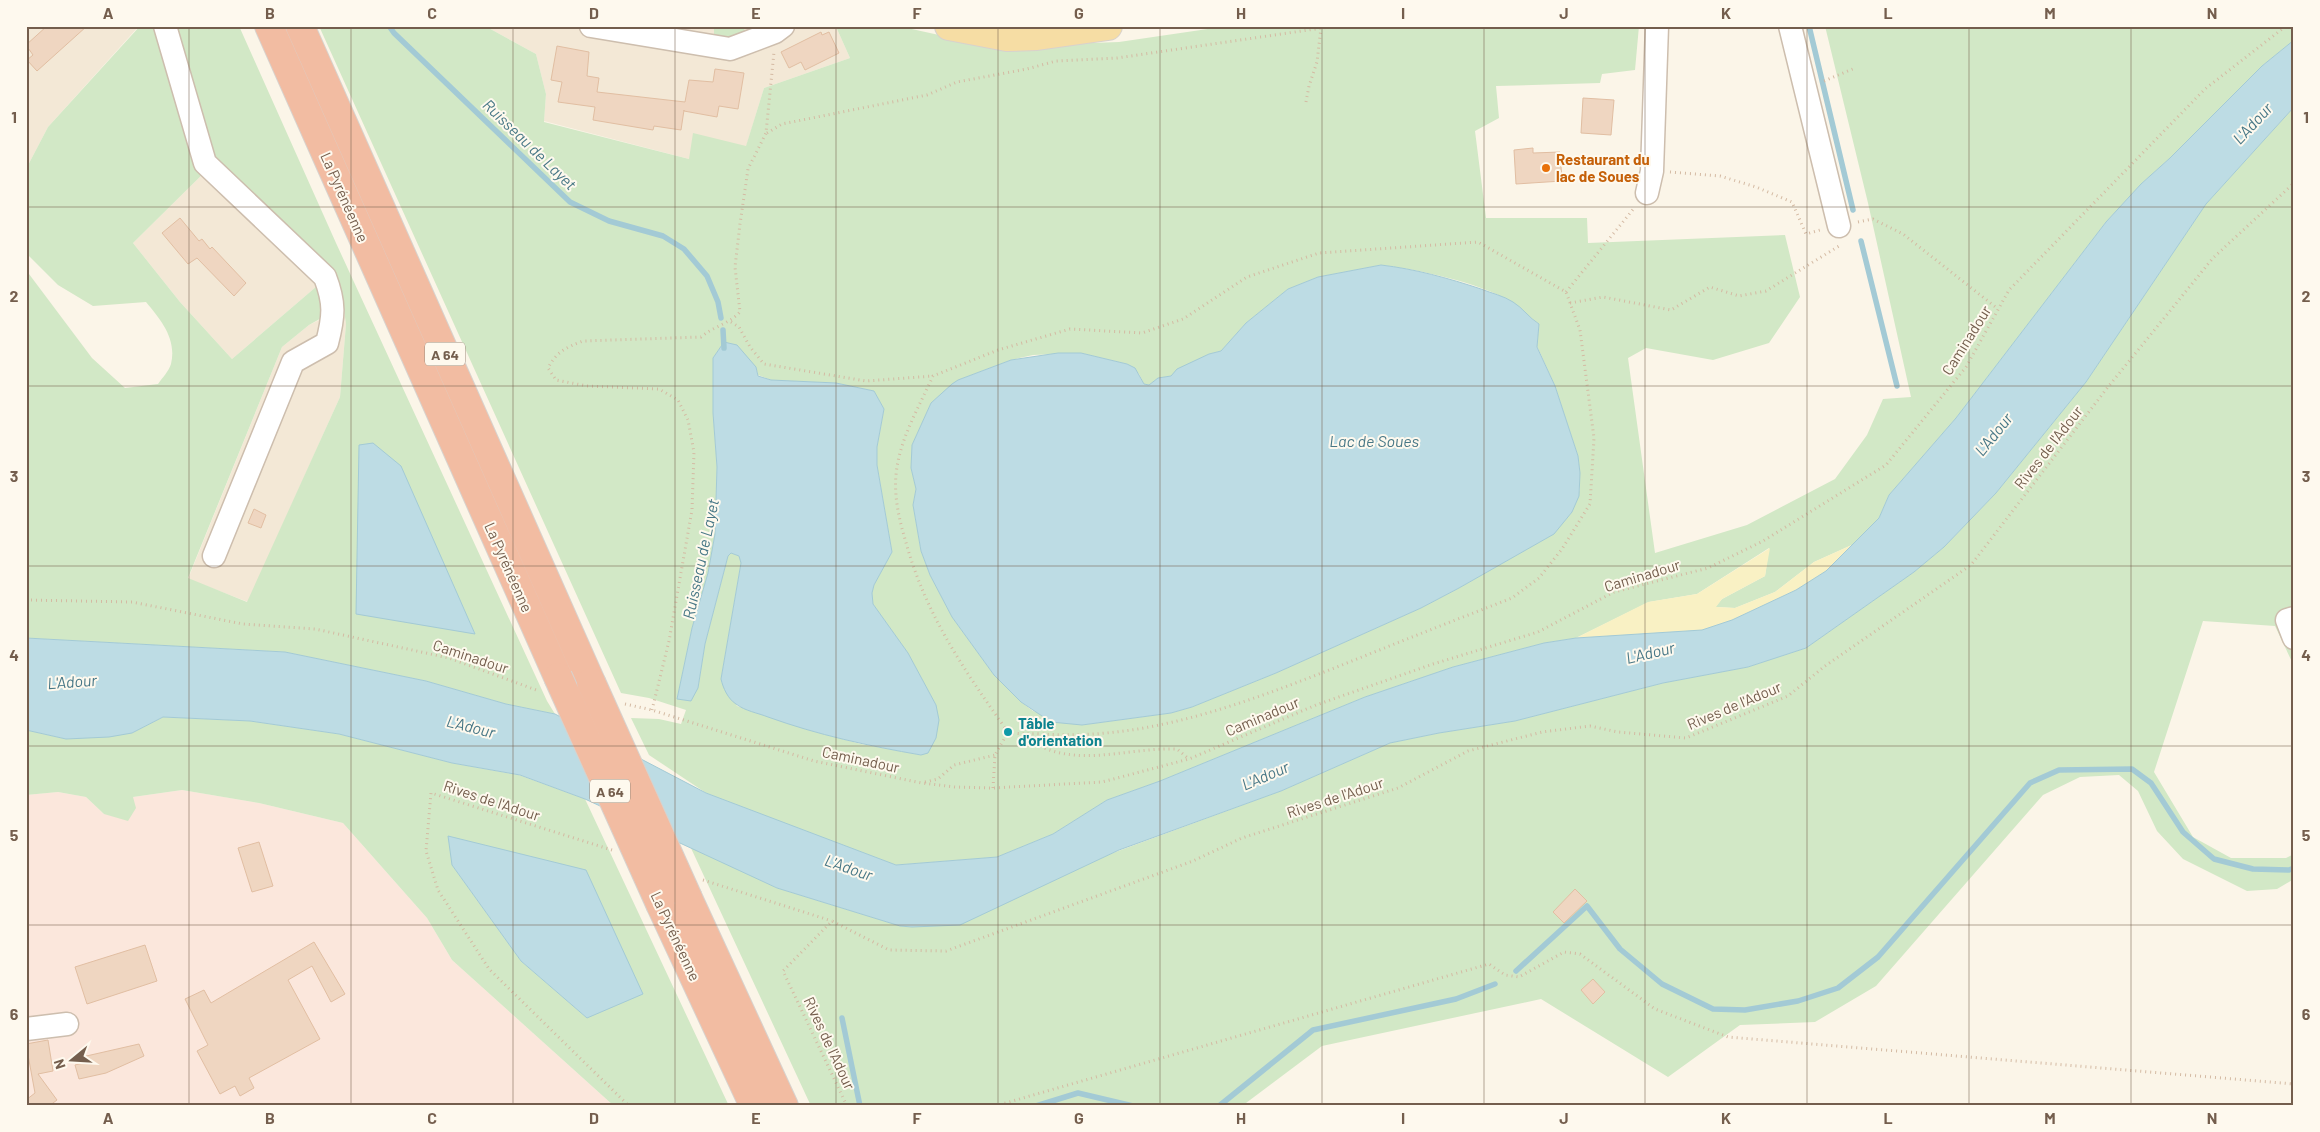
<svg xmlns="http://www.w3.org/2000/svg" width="2320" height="1132" font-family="Barlow,sans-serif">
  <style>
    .residential { fill: #f3e8d6 }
    .commercial { fill: #fbe7dc }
    .green { fill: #d2e8c6; fill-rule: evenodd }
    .sand { fill: #f9f1c4 }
    .water { fill: #bddce4; stroke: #a3cad5 }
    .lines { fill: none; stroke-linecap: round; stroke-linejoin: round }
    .stream { stroke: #a3cad5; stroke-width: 5.5 }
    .building { fill: #efd6c1; stroke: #e1bea2 }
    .minor-casing { stroke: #cdbeae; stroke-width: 25 }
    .major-casing { stroke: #d8d2cd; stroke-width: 30 }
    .highway-casing { stroke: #d8d2cd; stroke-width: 30 }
    .path { stroke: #d4baa3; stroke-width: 3; stroke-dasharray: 1 4; stroke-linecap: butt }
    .minor { stroke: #fff; stroke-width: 22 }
    .major { stroke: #f6dda4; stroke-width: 28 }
    .highway { stroke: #f2bca2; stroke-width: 28 }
    .highway-bridge-casing { stroke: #d8d2cd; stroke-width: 30; stroke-linecap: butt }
    .highway-bridge { stroke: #f2bca2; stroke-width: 28 }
    .grid { fill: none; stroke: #745e4d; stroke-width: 1; stroke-opacity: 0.55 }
    .food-dot { fill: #e8710a; stroke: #fef9ee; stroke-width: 2 }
    .culture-dot { fill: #0f9aa8; stroke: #fef9ee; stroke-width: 2 }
    .labels { text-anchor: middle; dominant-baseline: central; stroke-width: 4; stroke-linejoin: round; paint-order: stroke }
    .shield { fill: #fef9ee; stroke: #9d8c7d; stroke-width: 1 }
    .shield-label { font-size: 14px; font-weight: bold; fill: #745e4d }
    .food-label { font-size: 15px; font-weight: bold; fill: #c56008; stroke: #fef9ee; text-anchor: start }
    .street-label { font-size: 15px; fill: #745e4d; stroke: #fef9ee }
    .culture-label { font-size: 15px; font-weight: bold; fill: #0d838f; stroke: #fef9ee; text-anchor: start }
    .water-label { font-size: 16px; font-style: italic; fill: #477786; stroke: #fef9ee }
    .neatline { fill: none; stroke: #745e4d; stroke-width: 2 }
    .grid-label { font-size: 16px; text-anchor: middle; font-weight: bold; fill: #745e4d }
  </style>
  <rect width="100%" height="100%" fill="#fbf5e8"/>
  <!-- residential -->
  <path class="residential" d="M26 26H139L48 127 26 169Z
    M485 26H845L837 29 850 58 764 88 746 147 689 159 544 121 546 94 536 54Z
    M216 161 343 303 346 324 340 397 248 602 188 579 282 347 309 325 325 317 317 286 232 359 180 302 133 243Z"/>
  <!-- commercial -->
  <path class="commercial" d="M182 790 259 803 343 823 427 918 452 960 614 1106H26V795L58 792 86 797 104 814 133 797Z"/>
  <!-- green -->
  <path class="green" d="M140 26H239L336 243 547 701 555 714 506 704 426 681 285 652 26 638V270L92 358 125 388 158 384C162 378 169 371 171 364 177 339 161 320 146 302L93 306 58 285 26 253V169L48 127ZM216 161 343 303 346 324 340 397 247 602 188 578 282 347 309 325 325 316 317 286 232 359 180 302 133 243Z
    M319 26H485L536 54 546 94 544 122 689 159 693 133 746 146 764 88 850 58 837 29 845 26H898L980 44 1037 45 1119 42 1228 26H1639L1635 70 1602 74 1600 83 1496 86 1499 118 1475 131 1486 218H1587L1588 243 1785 235 1800 297 1769 343 1713 360 1646 348 1628 358 1655 553 1747 525 1835 479 1867 435 1883 399 1911 397 1868 203 1825 26H2294V40L2262 66 2170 158 2141 184 2106 222 1956 418 1889 495 1879 518 1854 544 1814 562 1775 592 1735 608 1715 607 1722 599 1765 576 1769 548 1697 594 1649 602 1576 638 1544 643 1453 667 1365 697 1160 781 1107 800 1053 834 997 857 896 865 767 817 706 793 649 755 631 718 659 719 681 724 686 710 649 698 621 693ZM1381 265C1421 270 1477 282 1512 302 1522 307 1529 318 1539 324L1537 346 1555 386 1578 456 1580 473V489L1572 512 1554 533 1459 588 1421 608 1276 673 1192 707 1171 713 1082 725 1033 711 1021 702 994 675 952 617 930 575 921 551 913 505 916 489 911 468 912 445 931 403 958 380 1011 360 1033 355 1081 353 1127 364 1139 374 1144 384 1149 385 1158 378 1171 376 1209 354 1221 351 1246 323 1288 289 1318 277ZM724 342 756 367 758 375 771 380 836 383 874 391 884 409 877 447V465L892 552 874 585 872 593 873 604 908 653 936 705 921 755 861 744 816 732 737 706 721 679 741 563 739 556 731 553 728 556 705 644 698 688 677 699 692 628 708 573 715 534 717 467 713 413V358Z
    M701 26H743L745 31 729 39 714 38V28Z
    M2294 107V666L2275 626 2203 621 2154 772 2193 837 2231 858H2286L2294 854V879L2277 889 2247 891 2183 859 2157 831 2138 791 2119 775 2080 777 2043 795 1876 986 1815 1022 1740 1025 1668 1077 1541 999 1322 1046 1242 1106H811L690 846 777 888 900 926 912 927 1281 791 1390 743 1439 733 1515 721 1663 683 1748 667 1806 648 1914 572 1944 547 1996 493 2086 382 2206 204Z
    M163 717 250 721 339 734 452 763 519 775 585 799 729 1106H614L452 960 427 918 343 823 259 803 182 790 133 797 136 808 128 821 104 814 86 797 58 792 26 795V730L66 739 132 733ZM452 865 587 1018 521 961Z"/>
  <!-- sand -->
  <path class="sand" d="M1854 544 1826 571 1796 590 1732 620 1702 630 1576 638 1648 602 1697 594 1770 548 1765 576 1722 599 1716 607 1735 608 1775 592 1814 562Z"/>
  <!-- water -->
  <path class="water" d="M2294 40V107L2206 204 2086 382 1996 493 1944 547 1914 572 1806 648 1748 667 1663 683 1515 721 1439 733 1390 743 1281 791 1119 850 960 925 912 927 900 926 777 888 585 799 520 775 452 763 339 734 250 721 163 717 132 733 109 737 66 739 26 730V638L285 652 426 681 506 704 555 714 706 793 896 865 997 857 1053 834 1107 800 1160 781 1365 697 1453 667 1544 643 1576 638 1702 630 1732 620 1796 590 1826 571 1879 518 1889 495 1956 418 2106 222 2141 184 2170 158 2262 66Z
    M1381 265C1415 269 1448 278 1481 289 1491 293 1504 296 1513 302 1523 308 1529 318 1539 324L1537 347 1555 386 1578 456 1580 473 1579 496 1572 512 1554 534 1459 588 1421 608 1276 673 1192 707 1171 713 1082 725 1051 722 1021 702 994 675 952 617 930 575 921 551 913 505 916 489 911 468 912 445 931 403 952 384 958 380 1011 360 1058 353H1081L1127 364 1135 368 1144 384 1149 385 1158 378 1171 376 1177 369 1209 354 1221 351 1246 323 1288 289 1318 277Z
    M724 342 737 345 756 367 758 376 771 380 836 383 874 391 884 409 877 447V465L892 552 874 585 872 593 873 604 908 653 936 705 939 720 936 738 928 753 921 755C869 746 818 735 768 717 758 713 745 711 736 704 728 699 723 688 721 679L741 563 739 556 731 553 728 556 705 644 698 688 691 701 677 699 692 628 708 573 715 534 717 467 713 413V358Z
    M373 443 401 466 475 634 356 614 359 445Z
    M448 836 586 870 643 994 587 1018 521 961 452 865Z"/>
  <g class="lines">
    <!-- stream -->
    <path class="stream" d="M389 26 394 33 570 202 609 221 663 236 684 249 707 276 718 302 721 318
      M1809 26 1853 210
      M1861 241 1897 386
      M723 330 724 348
      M1516 971 1587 906 1620 949 1662 984 1713 1009 1745 1010 1798 1001 1838 988 1878 957 2030 783 2059 770 2132 769 2151 783 2183 832 2214 859 2253 869 2289 870 2294 868
      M842 1018 860 1106
      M1036 1106 1078 1093 1133 1106
      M1219 1106 1313 1030 1456 999 1495 984"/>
  </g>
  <!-- building -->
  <path class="building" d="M47 26H87L37 71 27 60 33 55 26 45Z
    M821 32 822 35 829 32 839 53 805 70 801 62 789 68 781 52Z
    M557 46 589 52 587 76 599 78 597 92 685 102 689 80 713 82 715 69 744 73 738 109 719 106 717 117 684 111V110L681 130 654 126 653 130 593 120 595 107 558 102 562 82 551 80Z
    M1583 98 1614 100 1611 135 1581 133Z
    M1533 148V153L1560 152 1562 181 1516 184 1514 150Z
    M180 218 199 241 202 239 210 249 212 247 246 283 234 296 197 258 188 264 162 233Z
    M254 509 266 515 261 528 248 523Z
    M259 842 273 886 252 892 238 848Z
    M1575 889 1587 901 1564 923 1553 912Z
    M314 942 345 994 331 1002 312 966 288 980 320 1039 249 1078 254 1088 240 1096 235 1086 220 1094 197 1051 208 1045 185 999 204 990 211 1003Z
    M145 945 157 981 87 1004 75 967Z
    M1593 979 1605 992 1593 1004 1581 990Z
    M48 1040 53 1071 38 1074 57 1100 49 1106H26V1100L35 1093 26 1044Z
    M139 1044 144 1056 106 1073 79 1079 75 1065 83 1063 82 1057Z"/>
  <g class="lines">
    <defs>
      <path id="minor" d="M165 26 205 163 325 277C335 303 334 316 327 343L293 362 214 556
        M591 26 730 49 775 32 783 26
        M1790 26 1839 226
        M1647 193 1652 171 1657 26
        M2294 618 2287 620 2294 638
        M26 1029 67 1024"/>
      <path id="major" d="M949 26 1007 37 1037 36 1108 26"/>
      <path id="highway" d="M269 26 558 677
        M300 26 591 682
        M688 898 784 1106
        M661 906 754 1106"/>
    </defs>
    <!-- minor casing -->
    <use href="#minor" class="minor-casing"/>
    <!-- major casing -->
    <use href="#major" class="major-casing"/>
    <!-- highway casing -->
    <use href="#highway" class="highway-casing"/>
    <!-- path -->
    <path class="path" d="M1824 81 1855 68
      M1306 102 1309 86 1317 62 1321 28
      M767 133 782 124 927 95 957 82 1027 69 1056 61 1117 58 1336 26
      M1670 172 1720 176 1756 187 1792 202 1806 234 1820 230
      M1858 222 1873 219 1903 234 1998 309
      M1566 292 1635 207
      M1570 303 1603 297 1671 310 1710 287 1739 296 1766 291 1839 246
      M731 322 739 327 750 347 764 364 866 381 933 376
      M26 600 132 602 243 624 315 629 449 658 539 691
      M625 704 652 710 814 761 922 783 955 787 993 788 1102 782 1189 759 1316 705 1433 664 1538 632 1614 592 1708 568 1763 541 1886 465 1966 367 2009 290 2205 89 2286 26
      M652 710 669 641 692 510 694 452 688 420 678 400 659 389 587 386 556 380 548 368C556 352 567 347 583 341L701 337C714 326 729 324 740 312L735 267 740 224 748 169 766 133 774 52
      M1023 736C1072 772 1123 747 1177 749L1189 759
      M925 782 938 779 954 765 995 755
      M993 788 995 755 1008 732C964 670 925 614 905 539 899 519 894 496 896 475 899 440 919 407 933 376L998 350 1070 329 1142 333 1183 319 1247 277 1319 253 1478 242 1566 292 1580 330 1594 438 1590 504 1562 549 1539 578 1512 598C1455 620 1399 642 1342 665 1245 703 1148 741 1042 734 1030 733 1020 735 1008 732
      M612 850 431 793 426 851 438 890 489 969 629 1106
      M703 880 832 921
      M847 1106 783 971 832 921 889 950 946 951 1193 861 1242 838 1398 788 1468 751 1542 732 1590 726 1618 732 1686 738 1788 696 1825 666 1971 565 2108 387 2213 258 2294 183
      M995 1106 1489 964 1505 975 1519 977 1564 952 1580 954 1655 1009 1728 1037 2294 1084"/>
    <!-- minor -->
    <use href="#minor" class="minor"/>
    <!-- major -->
    <use href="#major" class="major"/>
    <!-- highway -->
    <use href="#highway" class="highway"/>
    <defs>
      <path id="highway-bridge" d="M558 677 661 906
        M591 682 688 898"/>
    </defs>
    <!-- highway-bridge casing -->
    <use href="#highway-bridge" class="highway-bridge-casing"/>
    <!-- highway-bridge -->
    <use href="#highway-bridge" class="highway-bridge"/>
  </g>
  <!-- grid -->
  <path class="grid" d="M189 26V1106M351 26V1106M513 26V1106M675 26V1106M836 26V1106M998 26V1106M1160 26V1106M1322 26V1106M1484 26V1106M1645 26V1106M1807 26V1106M1969 26V1106M2131 26V1106M26 207H2294M26 386H2294M26 566H2294M26 746H2294M26 925H2294"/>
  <!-- markers -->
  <circle class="food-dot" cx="1546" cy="168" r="5"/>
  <circle class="culture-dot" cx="1008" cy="732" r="5"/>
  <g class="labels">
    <!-- shield labels -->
    <g class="shield">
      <rect x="425" y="342.5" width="40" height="23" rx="4"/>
      <rect x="590" y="779.5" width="40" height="23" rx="4"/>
    </g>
    <g class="shield-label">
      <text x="445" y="354">A 64</text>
      <text x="610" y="791">A 64</text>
    </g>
    <!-- food labels -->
    <g class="food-label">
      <text x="1556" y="159">Restaurant du<tspan x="1556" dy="17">lac de Soues</tspan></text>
    </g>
    <!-- street labels -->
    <g class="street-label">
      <text transform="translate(345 197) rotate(66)">La Pyrénéenne</text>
      <text transform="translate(1966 340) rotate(-58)">Caminadour</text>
      <text transform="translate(2048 447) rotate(-52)">Rives de l'Adour</text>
      <text transform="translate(509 567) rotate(66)">La Pyrénéenne</text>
      <text transform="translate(1642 575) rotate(-17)">Caminadour</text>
      <text transform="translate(471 656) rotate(18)">Caminadour</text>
      <text transform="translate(1734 705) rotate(-23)">Rives de l'Adour</text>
      <text transform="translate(1262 716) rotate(-23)">Caminadour</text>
      <text transform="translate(861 759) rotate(12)">Caminadour</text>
      <text transform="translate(1335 797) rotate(-18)">Rives de l'Adour</text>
      <text transform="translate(492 800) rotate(18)">Rives de l'Adour</text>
      <text transform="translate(676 936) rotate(65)">La Pyrénéenne</text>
      <text transform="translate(830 1043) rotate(65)">Rives de l'Adour</text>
    </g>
    <!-- culture labels -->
    <g class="culture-label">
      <text x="1018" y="723">Tâble<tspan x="1018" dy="17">d'orientation</tspan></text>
    </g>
    <!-- water labels -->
    <g class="water-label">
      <text transform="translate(2252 123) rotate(-47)">L'Adour</text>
      <text transform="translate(530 144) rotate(44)">Ruisseau de Layet</text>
      <text transform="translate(1993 434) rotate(-51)">L'Adour</text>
      <text x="1374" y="440">Lac de Soues</text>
      <text transform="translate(700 559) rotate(-78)">Ruisseau de Layet</text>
      <text transform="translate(1650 652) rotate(-13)">L'Adour</text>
      <text transform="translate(72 681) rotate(-4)">L'Adour</text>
      <text transform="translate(471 726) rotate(14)">L'Adour</text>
      <text transform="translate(1265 775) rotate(-23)">L'Adour</text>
      <text transform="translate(849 867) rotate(19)">L'Adour</text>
    </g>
  </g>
  <!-- border -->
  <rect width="2320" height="1132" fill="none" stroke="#fef9ee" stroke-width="55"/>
  <!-- north arrow -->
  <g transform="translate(72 1060) rotate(252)" stroke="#fef9ee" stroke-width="4" paint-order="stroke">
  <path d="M0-4L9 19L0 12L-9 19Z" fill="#745e4d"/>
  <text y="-8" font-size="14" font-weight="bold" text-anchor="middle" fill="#745e4d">N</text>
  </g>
  <rect x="28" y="28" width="2264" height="1076" class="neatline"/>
  <g class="grid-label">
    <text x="108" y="19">A</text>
    <text x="270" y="19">B</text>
    <text x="432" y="19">C</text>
    <text x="594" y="19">D</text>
    <text x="756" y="19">E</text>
    <text x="917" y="19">F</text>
    <text x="1079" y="19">G</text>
    <text x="1241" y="19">H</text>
    <text x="1403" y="19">I</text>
    <text x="1564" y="19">J</text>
    <text x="1726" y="19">K</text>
    <text x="1888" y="19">L</text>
    <text x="2050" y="19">M</text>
    <text x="2212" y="19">N</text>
    <text x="14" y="123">1</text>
    <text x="2306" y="123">1</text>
    <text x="14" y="302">2</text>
    <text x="2306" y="302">2</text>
    <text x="14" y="482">3</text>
    <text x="2306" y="482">3</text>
    <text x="14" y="661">4</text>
    <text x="2306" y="661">4</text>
    <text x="14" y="841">5</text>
    <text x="2306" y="841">5</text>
    <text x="14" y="1020">6</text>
    <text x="2306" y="1020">6</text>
    <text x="108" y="1124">A</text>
    <text x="270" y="1124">B</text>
    <text x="432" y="1124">C</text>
    <text x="594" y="1124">D</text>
    <text x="756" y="1124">E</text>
    <text x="917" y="1124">F</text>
    <text x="1079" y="1124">G</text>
    <text x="1241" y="1124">H</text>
    <text x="1403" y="1124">I</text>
    <text x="1564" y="1124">J</text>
    <text x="1726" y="1124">K</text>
    <text x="1888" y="1124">L</text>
    <text x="2050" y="1124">M</text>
    <text x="2212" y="1124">N</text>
  </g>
</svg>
